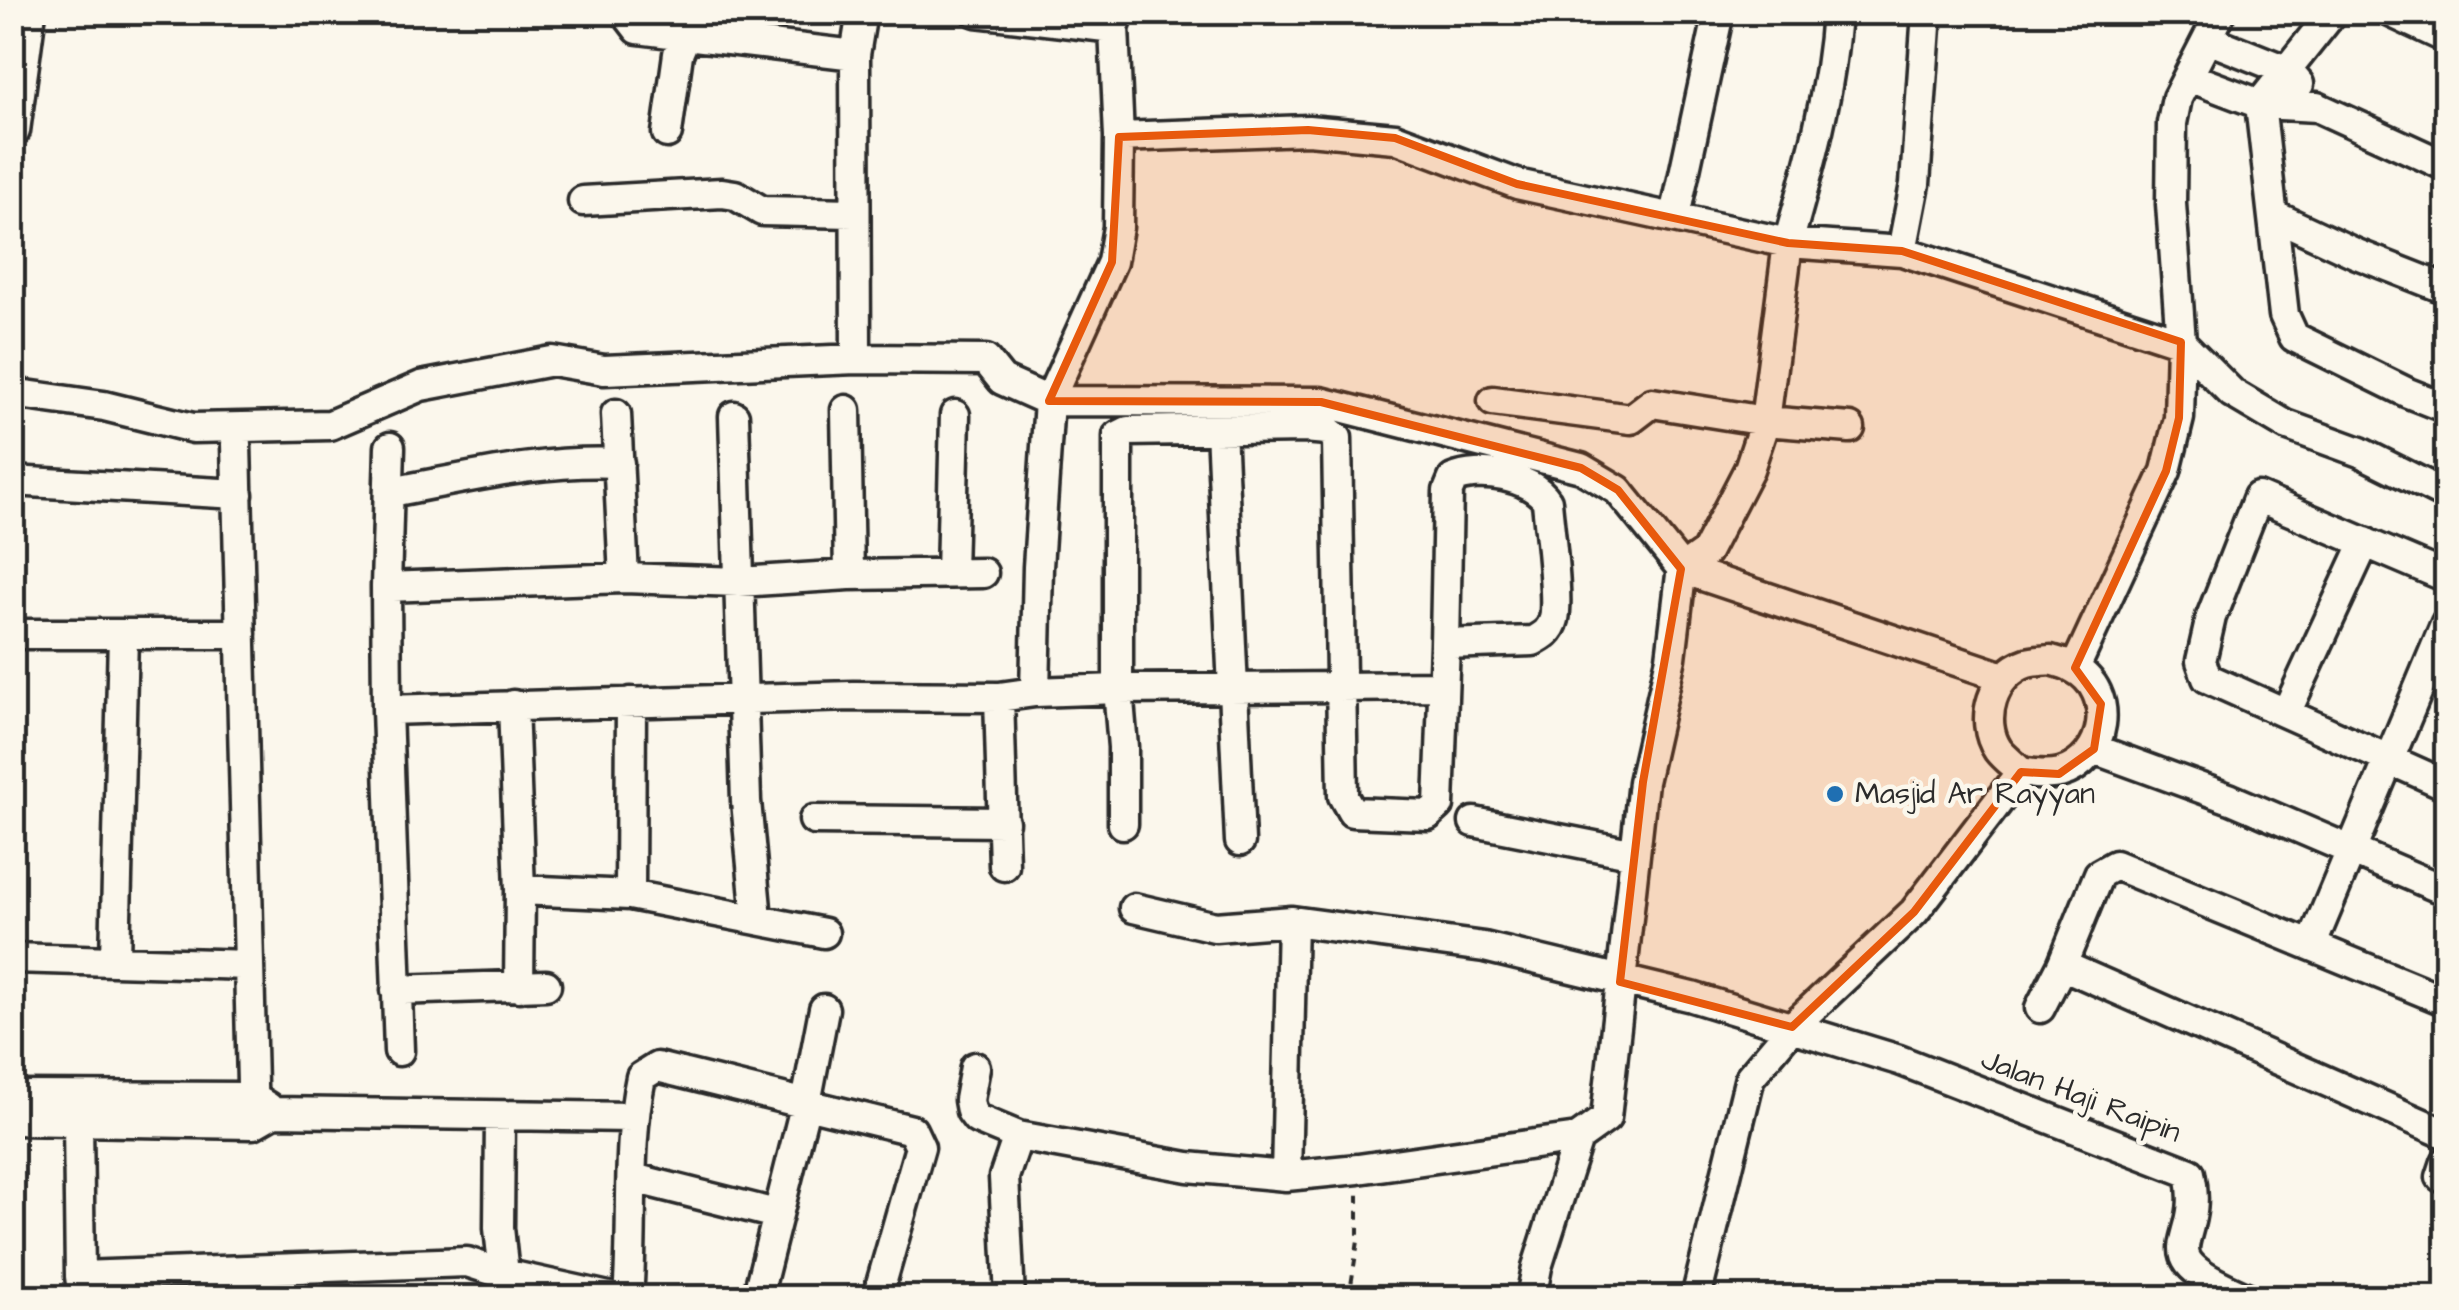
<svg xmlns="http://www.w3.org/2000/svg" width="2459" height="1310" font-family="'Architects Daughter',sans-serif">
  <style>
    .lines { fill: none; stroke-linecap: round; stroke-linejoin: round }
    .minor-casing { stroke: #2b2b2b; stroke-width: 35 }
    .path { stroke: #2b2b2b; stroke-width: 4; stroke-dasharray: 8 8; stroke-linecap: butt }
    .minor { stroke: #fbf7ec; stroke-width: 28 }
    .marked { fill: #e8590c; fill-opacity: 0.2; stroke: #e8590c; stroke-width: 8; stroke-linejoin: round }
    .poi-dot { fill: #1f6fb2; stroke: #fbf7ec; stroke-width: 4 }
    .labels { text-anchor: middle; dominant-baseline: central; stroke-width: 9; stroke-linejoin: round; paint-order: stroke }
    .poi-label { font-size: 30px; fill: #2b2b2b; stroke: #fbf7ec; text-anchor: start }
    .street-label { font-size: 30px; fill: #2b2b2b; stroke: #fbf7ec }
  </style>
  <rect width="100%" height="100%" fill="#fbf7ec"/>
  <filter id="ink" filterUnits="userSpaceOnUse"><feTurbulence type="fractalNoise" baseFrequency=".01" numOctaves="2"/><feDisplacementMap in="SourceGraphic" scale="20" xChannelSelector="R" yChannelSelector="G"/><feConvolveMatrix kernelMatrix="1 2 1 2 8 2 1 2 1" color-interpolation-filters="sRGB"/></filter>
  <g filter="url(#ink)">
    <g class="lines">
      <defs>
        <path id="minor" d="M625 12 638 29 686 35
          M976 12 1114 28
          M1836 12C1831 92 1810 166 1788 243L1902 251 2181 342 2232 393 2286 425 2360 452 2446 495
          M2333 12 2260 104 2284 315 2294 337 2408 393 2446 408
          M2390 12 2446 38
          M2208 39 2288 71 2299 84
          M2189 77 2260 104 2317 107 2446 166
          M15 131 31 12
          M667 133 678 54 686 35 855 55
          M583 201 722 193 735 195 762 211 853 213
          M2273 215 2357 254 2446 289
          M1675 216 1719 12
          M1902 251 1915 184 1927 12
          M856 359 855 55 862 12
          M12 393 104 406 193 428 330 425 421 386 552 361 604 370 856 359 986 360 1002 380 1049 401 1321 402 1581 468 1618 490 1682 569 2004 677
          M1493 401 1631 419 1652 403 1765 421 1850 428
          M846 410 849 575
          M616 414 624 578
          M734 416 746 801 757 919
          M1221 429 1240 841
          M236 444 253 1124
          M390 447 386 587 387 710 399 1051
          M12 481 238 494
          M391 492C467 478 542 459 619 463
          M951 573 955 415
          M2446 577 2258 497 2211 617 2201 661 2207 678 2446 785
          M386 587 624 578 739 582 849 575 983 573
          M12 634H241
          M2051 660C2058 662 2067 664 2073 668 2118 691 2107 760 2060 773 2048 776 2033 774 2021 772 2014 765 2004 758 1998 750 1978 720 1993 674 2027 663 2034 661 2043 661 2051 660Z
          M2075 668 2166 471 2179 418 2181 342 2171 204 2172 123 2177 98 2221 12
          M1035 692 1038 567 1049 401 1112 262 1118 227 1119 137
          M999 697 1004 866
          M513 705 520 890 519 987
          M387 710 853 696 999 697 1035 692 1118 689 1441 686
          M2287 711 2365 542
          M2094 749 2231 799 2446 891
          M814 820 1004 822
          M1474 822 1635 854
          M1123 824V747L1118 689V436L1128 431 1304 428 1327 430 1337 438 1343 796 1352 812 1428 815 1439 805 1445 644 1533 641C1543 636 1551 631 1554 619 1559 596 1549 528 1547 501 1531 476 1479 467 1453 479L1448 491 1445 644
          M520 890 630 895 824 933
          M630 895 631 702
          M1134 908 1215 927 1292 921 1484 947 1692 997 1899 1060 2190 1173C2207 1250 2138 1251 2248 1298
          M2312 944 2446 623
          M12 958 249 965
          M115 958 123 636
          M2062 965 2446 1134
          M396 990 546 985
          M2040 1008 2062 965 2099 874 2115 865 2446 1001
          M975 1067 969 1100 971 1111 977 1119 1018 1136 1188 1167 1286 1176 1358 1169 1578 1138 1606 1118 1643 782 1671 658 1681 575 1682 569 1706 552 1749 469 1765 421 1788 243 1517 184 1395 138 1308 130 1119 137 1114 28 1120 12
          M12 1096 252 1097 268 1107
          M12 1120 253 1124 274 1112 632 1117
          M78 1122 80 1276 83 1298
          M1286 1176 1292 921
          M2441 1177 2446 1162
          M633 1178 776 1214
          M504 1274 613 1298
          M80 1276 467 1262 504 1274 499 1228 500 1117
          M628 1298C634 1224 626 1148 641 1077L657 1067 912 1130 920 1147 877 1298
          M757 1298 806 1103 824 1009
          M1010 1298 1004 1177 1018 1136
          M1531 1298 1537 1267 1578 1138
          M1696 1298 1750 1077 1792 1027 1914 912 2021 772"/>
      </defs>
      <!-- minor casing -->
      <use href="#minor" class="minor-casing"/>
      <!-- path -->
      <path class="path" d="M1349 1298 1358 1241V1189"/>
      <!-- minor -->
      <use href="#minor" class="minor"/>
    </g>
  </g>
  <!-- marked area -->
  <path class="marked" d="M1308 130 1395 138 1517 184 1788 243 1902 251 2181 342 2179 418 2166 471 2075 668 2101 704 2094 749 2059 774 2021 772 1914 912 1792 1027 1620 982 1643 782 1681 569 1618 490 1581 468 1321 402 1049 401 1112 262 1119 137Z"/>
  <!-- markers -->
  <circle class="poi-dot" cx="1835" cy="794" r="10"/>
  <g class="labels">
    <!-- poi labels -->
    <g class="poi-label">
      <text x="1855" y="794">Masjid Ar Rayyan</text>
    </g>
    <!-- street labels -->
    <g class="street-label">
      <text transform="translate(2081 1096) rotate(21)">Jalan Haji Raipin</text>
    </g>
  </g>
  <!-- margin -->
  <rect width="2459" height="1310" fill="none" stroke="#fbf7ec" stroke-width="50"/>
  <rect x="25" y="25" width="2409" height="1260" fill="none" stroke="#2b2b2b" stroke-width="4" filter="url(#ink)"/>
</svg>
